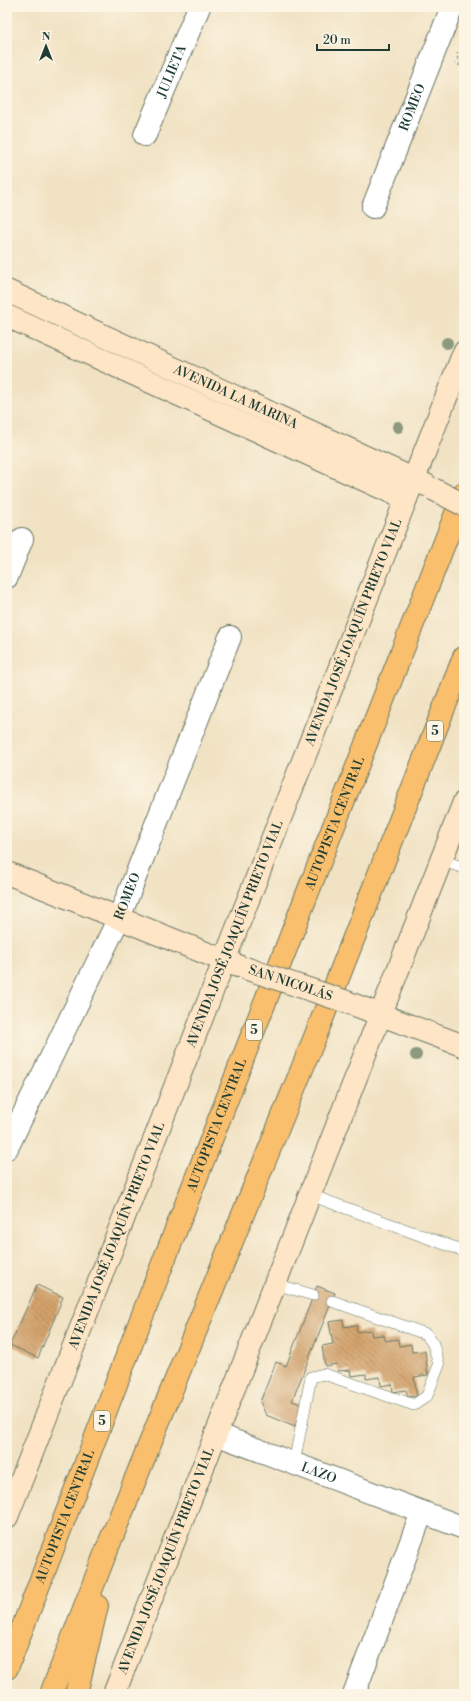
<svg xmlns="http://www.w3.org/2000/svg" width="471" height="1701" font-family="'Libre Bodoni',serif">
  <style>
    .building { fill: url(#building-back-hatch) }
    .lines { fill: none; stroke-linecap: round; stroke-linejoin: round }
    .lane-casing { stroke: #687766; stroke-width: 12 }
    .street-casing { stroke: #687766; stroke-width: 24 }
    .secondary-casing { stroke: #687766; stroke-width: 24 }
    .highway-casing { stroke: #687766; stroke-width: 24 }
    .path { stroke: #687766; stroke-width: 2.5; stroke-dasharray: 1 3; stroke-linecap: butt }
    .lane { stroke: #fff; stroke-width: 11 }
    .street { stroke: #fff; stroke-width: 22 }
    .secondary { stroke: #fde5c5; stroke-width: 22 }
    .highway { stroke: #f9bf6d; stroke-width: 22 }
    .secondary-bridge-casing { stroke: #687766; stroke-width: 24; stroke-linecap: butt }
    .secondary-bridge { stroke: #fde5c5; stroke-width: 22 }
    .tree { fill: #8b997f }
    .labels { text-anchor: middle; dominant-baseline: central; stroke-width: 4; stroke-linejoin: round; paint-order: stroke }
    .shield { fill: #fcf5e5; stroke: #617469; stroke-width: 1 }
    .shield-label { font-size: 12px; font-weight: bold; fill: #1f3d34 }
    .street-label { font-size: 13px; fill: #1f3d34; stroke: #fcf5e5 }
  </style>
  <defs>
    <pattern id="building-back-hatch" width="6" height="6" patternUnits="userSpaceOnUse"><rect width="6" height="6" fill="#d3a26b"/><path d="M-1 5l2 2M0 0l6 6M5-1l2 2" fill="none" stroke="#ab8559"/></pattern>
  </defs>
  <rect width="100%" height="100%" fill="#fcf5e5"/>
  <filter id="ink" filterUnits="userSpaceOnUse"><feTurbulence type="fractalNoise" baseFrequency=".025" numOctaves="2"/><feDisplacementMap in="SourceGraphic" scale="8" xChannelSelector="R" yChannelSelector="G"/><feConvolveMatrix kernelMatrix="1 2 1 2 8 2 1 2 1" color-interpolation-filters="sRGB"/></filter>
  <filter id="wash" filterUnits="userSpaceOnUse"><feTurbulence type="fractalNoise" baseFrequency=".012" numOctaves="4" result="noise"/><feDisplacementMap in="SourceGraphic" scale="16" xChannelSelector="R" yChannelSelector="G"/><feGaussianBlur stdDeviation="0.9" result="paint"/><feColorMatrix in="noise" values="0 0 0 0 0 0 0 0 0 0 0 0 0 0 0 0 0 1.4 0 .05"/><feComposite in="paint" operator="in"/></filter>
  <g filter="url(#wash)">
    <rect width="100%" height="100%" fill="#f1e2c3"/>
    <g id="blocks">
      <!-- building -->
      <path class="building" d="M37 1285 63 1297 38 1358 10 1345Z
        M317 1286 335 1293 292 1401 303 1405 295 1427 266 1415 260 1402 276 1362 286 1366Z
        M343 1320 344 1327 356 1325 357 1332 371 1330 372 1336 384 1335 385 1341 398 1339 399 1346 411 1344 412 1352 425 1351 428 1375 414 1377 417 1396 408 1397 406 1390 393 1392 392 1384 381 1386 380 1377 366 1379V1374L351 1376 350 1370 338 1371 337 1364 325 1366 322 1346 333 1344 329 1322Z"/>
    </g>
  </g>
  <g filter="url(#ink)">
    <use href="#blocks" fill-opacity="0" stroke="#687766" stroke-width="1"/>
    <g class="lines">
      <defs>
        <path id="lane" d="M441 860 464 868
          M310 1195 464 1251
          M275 1284 313 1295
          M294 1463 311 1377 324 1374 414 1405 427 1396 439 1365 433 1344 426 1334 332 1301"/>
        <g id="street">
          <path id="s1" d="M145 135 199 7"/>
          <path id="s2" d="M373 207 452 7"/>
          <path d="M7 577 22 539"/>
          <path id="s3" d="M7 1148 119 918 230 637"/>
          <path id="s4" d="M216 1434 464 1528"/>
          <path d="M354 1694 422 1512"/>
        </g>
        <g id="secondary">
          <path id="s5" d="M7 291 426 485"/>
          <path d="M7 316 406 499"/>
          <path d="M7 873 238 966"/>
          <path d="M344 1001 464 1046"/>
          <path id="s6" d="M7 1517 235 933 464 352"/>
          <path id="s7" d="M114 1694 464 802"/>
        </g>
        <g id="highway">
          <path id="s8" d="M7 1668 143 1314 464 493"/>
          <path d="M51 1694 107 1549 315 1037 464 657"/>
          <path d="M76 1694 97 1606"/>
        </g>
      </defs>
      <!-- lane casing -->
      <use href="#lane" class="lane-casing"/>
      <!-- street casing -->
      <use href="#street" class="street-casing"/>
      <!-- secondary casing -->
      <use href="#secondary" class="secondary-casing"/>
      <!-- highway casing -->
      <use href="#highway" class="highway-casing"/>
      <!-- path -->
      <path class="path" d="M457 53 464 56
        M457 58 464 61
        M455 63 464 67"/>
      <!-- lane -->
      <use href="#lane" class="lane"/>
      <!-- street -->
      <use href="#street" class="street"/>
      <!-- secondary -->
      <use href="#secondary" class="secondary"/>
      <!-- highway -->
      <use href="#highway" class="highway"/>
      <defs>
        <g id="secondary-bridge">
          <path d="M433 489 464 505"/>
          <path id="s9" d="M245 968 344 1001"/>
        </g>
      </defs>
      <!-- secondary-bridge casing -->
      <use href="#secondary-bridge" class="secondary-bridge-casing"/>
      <!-- secondary-bridge -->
      <use href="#secondary-bridge" class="secondary-bridge"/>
    </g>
    <!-- trees -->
    <g class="tree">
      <circle cx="447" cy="343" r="6"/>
      <circle cx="398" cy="427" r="6"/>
      <circle cx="416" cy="1055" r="6"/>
    </g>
  </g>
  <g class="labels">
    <!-- shield labels -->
    <g class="shield">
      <rect x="427" y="721" width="16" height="20" rx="3"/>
      <rect x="246" y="1020" width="16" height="20" rx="3"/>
      <rect x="94" y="1411" width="16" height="20" rx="3"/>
    </g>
    <g class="shield-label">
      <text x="435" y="731">5</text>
      <text x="254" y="1030">5</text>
      <text x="102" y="1421">5</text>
    </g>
    <!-- street labels -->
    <g class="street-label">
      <text stroke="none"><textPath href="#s1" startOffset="69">JULIETA</textPath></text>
      <text stroke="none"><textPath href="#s2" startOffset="107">ROMEO</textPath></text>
      <text stroke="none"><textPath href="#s5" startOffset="252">AVENIDA LA MARINA</textPath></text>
      <text stroke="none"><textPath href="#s6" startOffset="950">AVENIDA JOSÉ JOAQUÍN PRIETO VIAL</textPath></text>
      <text stroke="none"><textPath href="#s8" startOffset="906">AUTOPISTA CENTRAL</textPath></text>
      <text stroke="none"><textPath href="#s3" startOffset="279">ROMEO</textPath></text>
      <text stroke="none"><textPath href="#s6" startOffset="626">AVENIDA JOSÉ JOAQUÍN PRIETO VIAL</textPath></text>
      <text stroke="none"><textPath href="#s9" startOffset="48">SAN NICOLÁS</textPath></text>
      <text stroke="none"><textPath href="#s8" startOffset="582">AUTOPISTA CENTRAL</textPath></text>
      <text stroke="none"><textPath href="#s6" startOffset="302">AVENIDA JOSÉ JOAQUÍN PRIETO VIAL</textPath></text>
      <text stroke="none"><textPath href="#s4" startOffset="110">LAZO</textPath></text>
      <text stroke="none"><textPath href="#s8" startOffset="162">AUTOPISTA CENTRAL</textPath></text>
      <text stroke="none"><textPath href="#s7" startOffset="143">AVENIDA JOSÉ JOAQUÍN PRIETO VIAL</textPath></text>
    </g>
  </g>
  <!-- margin -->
  <rect width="471" height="1701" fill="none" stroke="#fcf5e5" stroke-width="24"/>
  <!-- north arrow -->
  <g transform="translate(46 46)" stroke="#fcf5e5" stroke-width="3" paint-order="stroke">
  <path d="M0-3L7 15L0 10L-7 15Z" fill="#1f3d34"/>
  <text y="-6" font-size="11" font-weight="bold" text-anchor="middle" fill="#1f3d34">N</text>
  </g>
  <!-- scale -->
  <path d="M317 44v6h72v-6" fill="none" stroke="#1f3d34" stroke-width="2"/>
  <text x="323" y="44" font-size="12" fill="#1f3d34" stroke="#fcf5e5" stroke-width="3" paint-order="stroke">20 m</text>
</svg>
